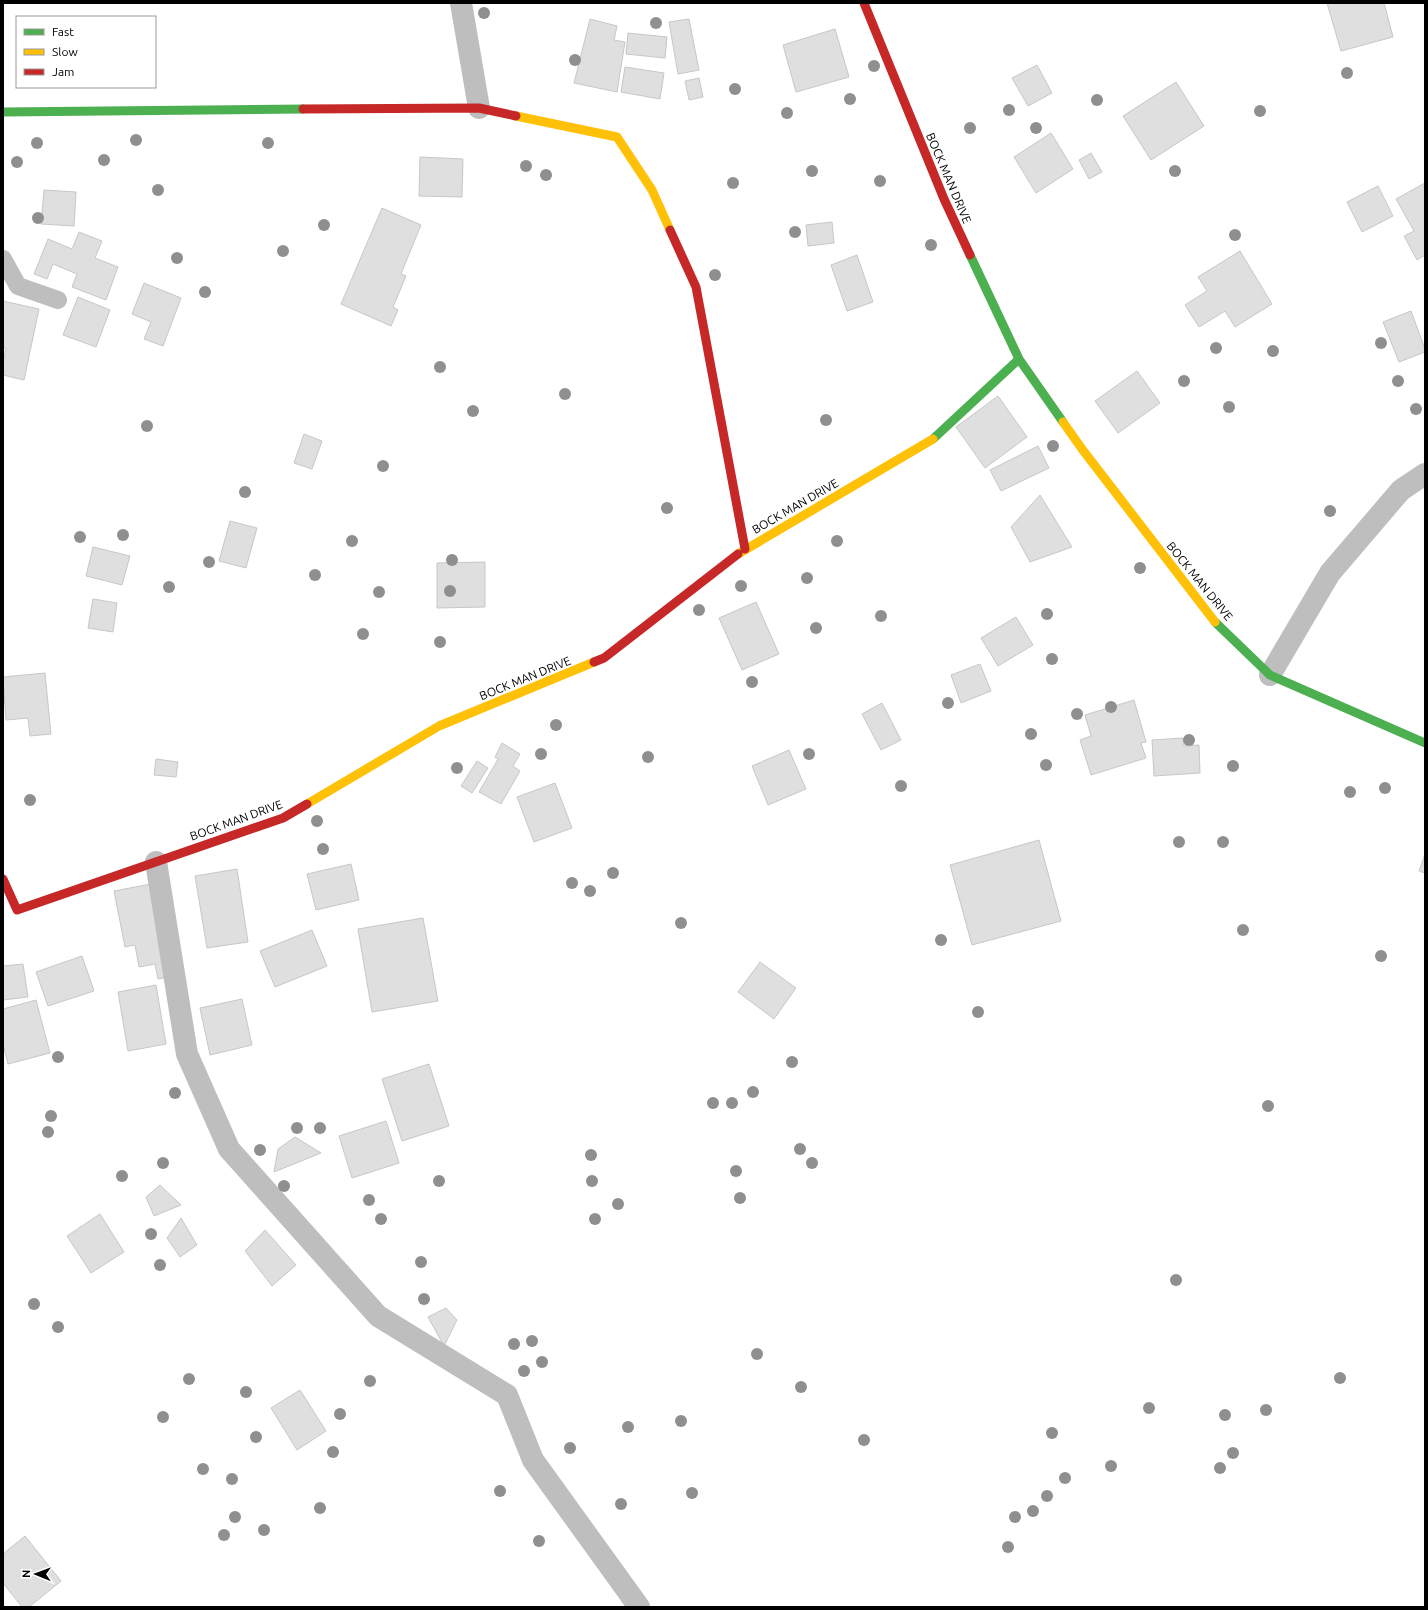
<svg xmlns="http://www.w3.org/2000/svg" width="1428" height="1610" font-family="Ubuntu,sans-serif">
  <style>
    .building { fill: #dfdfdf; stroke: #c7c7c7 }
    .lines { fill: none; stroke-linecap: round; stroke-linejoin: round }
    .lane { stroke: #bebebe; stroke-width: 18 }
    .street { stroke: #bebebe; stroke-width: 22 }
    .fast { stroke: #4caf50; stroke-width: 9 }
    .slow { stroke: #ffc107; stroke-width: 9 }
    .jam { stroke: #c62828; stroke-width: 9 }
    .tree { fill: #8f8f8f }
    .labels { text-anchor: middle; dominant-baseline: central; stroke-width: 3; stroke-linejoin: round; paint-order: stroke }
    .street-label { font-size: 12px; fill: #000; stroke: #fff }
  </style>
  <rect width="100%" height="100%" fill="#fff"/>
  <!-- building -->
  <path class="building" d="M1327 3H1384L1393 37 1341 51Z
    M590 19 617 26 614 40 625 42 617 92 574 83Z
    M689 19 699 70 678 74 669 22Z
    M835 29 849 77 796 92 783 45Z
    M628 33 667 37 665 58 626 54Z
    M1037 65 1052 93 1028 106 1012 78Z
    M625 67 664 73 660 99 621 92Z
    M699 78 703 97 689 100 685 81Z
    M1176 82 1204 126 1151 160 1123 116Z
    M1051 133 1073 169 1036 193 1014 157Z
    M1091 153 1102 172 1089 179 1079 160Z
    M420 157 463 159 462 197 419 196Z
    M1425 183V255L1417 260 1404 236 1414 231 1396 199Z
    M1378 186 1393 216 1362 232 1347 202Z
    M44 190 76 192 74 226 41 224Z
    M382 208 421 225 401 274 406 276 393 307 398 310 391 326 341 304Z
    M832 222 834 243 808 246 806 225Z
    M79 232 102 241 95 258 118 267 106 300 72 287 77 274 53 264 47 279 34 274 48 239 72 249Z
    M1240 251 1272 304 1235 327 1225 311 1199 327 1185 305 1207 291 1198 277Z
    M857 255 873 302 847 311 831 265Z
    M144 283 181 298 163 346 144 339 151 322 132 314Z
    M78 297 110 310 96 347 63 335Z
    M3 301 39 309 24 380 3 375V362L6 348H3Z
    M1411 311 1425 349V352L1399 362 1383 322Z
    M1137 371 1160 403 1118 433 1095 401Z
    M998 396 1027 437 985 468 956 427Z
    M304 434 322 441 312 469 294 463Z
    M1038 446 1049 468 1001 491 990 470Z
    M1040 495 1072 547 1030 562 1011 527Z
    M230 521 257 528 246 568 219 561Z
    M93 547 130 556 122 585 86 576Z
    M485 562V607L437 608V563Z
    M93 599 117 603 113 632 88 628Z
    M756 602 779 654 742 670 719 618Z
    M1016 617 1033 645 998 666 981 638Z
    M980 664 991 691 961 703 951 675Z
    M45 673 51 734 30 736 28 718 6 720 3 677Z
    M1134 700 1146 742 1141 743 1146 758 1091 775 1080 740 1091 736 1085 715Z
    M882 703 901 740 881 750 862 714Z
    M1183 738 1184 746 1199 745 1200 773 1154 776 1152 740Z
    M502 743 520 754 513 766 520 771 501 804 479 792 498 759 495 757Z
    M789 750 806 789 768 805 752 766Z
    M156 759 178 762 176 777 154 775Z
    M477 761 488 768 472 793 461 786Z
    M555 783 572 828 534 842 517 797Z
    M1039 840 1061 921 972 945 950 865Z
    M1425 854V873L1419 871Z
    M351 864 359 900 316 910 307 874Z
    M237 869 248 942 207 948 195 876Z
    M156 883 174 976 158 979 155 964 139 967 135 945 125 947 114 891Z
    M423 918 438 1001 372 1012 358 929Z
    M312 930 327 966 275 987 260 951Z
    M82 956 94 991 48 1006 36 972Z
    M760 962 796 988 774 1019 738 992Z
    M23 964 28 997 3 1000V966Z
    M156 985 166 1044 128 1051 118 992Z
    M242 999 252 1045 210 1055 200 1008Z
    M36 1000 50 1053 8 1064 3 1044V1009Z
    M429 1064 449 1126 402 1141 382 1079Z
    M386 1121 399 1163 352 1178 339 1136Z
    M295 1137 321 1153 274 1172 278 1149Z
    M160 1185 181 1205 154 1216 146 1197Z
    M100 1214 124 1252 91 1273 67 1236Z
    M181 1218 197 1245 180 1257 167 1238Z
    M265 1230 296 1265 272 1286 245 1251Z
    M446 1308 457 1320 444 1346 428 1317Z
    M300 1390 326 1431 297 1450 271 1408Z
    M25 1536 61 1581 29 1607H22L3 1583V1554Z"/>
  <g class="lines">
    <!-- lane -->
    <path class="lane" d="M3 259 18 286 58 300"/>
    <!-- street -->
    <path class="street" d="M461 3 479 108
      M1270 675 1330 573 1401 490 1425 474
      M156 862 187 1054 229 1149 378 1316 507 1395 533 1460 639 1607"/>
    <!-- fast -->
    <path class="fast" d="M3 112 303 109
      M970 255 1019 359 1063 422
      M933 439 1019 359
      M1215 622 1270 675 1425 743"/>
    <!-- slow -->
    <path class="slow" d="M516 116 617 137 652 190 670 230
      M1063 422 1082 449 1215 622
      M738 554 933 439
      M307 804 439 726 594 662"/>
    <!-- jam -->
    <path class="jam" d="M864 3 944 199 970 255
      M303 109 479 108 516 116
      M670 230 696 287 745 549
      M594 662 604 658 738 554
      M3 879 17 910 283 818 307 804"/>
  </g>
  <!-- trees -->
  <g class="tree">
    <circle cx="484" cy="13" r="6"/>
    <circle cx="656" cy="23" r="6"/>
    <circle cx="575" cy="60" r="6"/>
    <circle cx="874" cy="66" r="6"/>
    <circle cx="1347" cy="73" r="6"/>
    <circle cx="735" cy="89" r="6"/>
    <circle cx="850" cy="99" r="6"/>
    <circle cx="1097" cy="100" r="6"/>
    <circle cx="1009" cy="110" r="6"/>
    <circle cx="1260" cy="111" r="6"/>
    <circle cx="787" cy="113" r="6"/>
    <circle cx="970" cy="128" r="6"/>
    <circle cx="1036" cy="128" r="6"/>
    <circle cx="136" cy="140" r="6"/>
    <circle cx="37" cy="143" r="6"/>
    <circle cx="268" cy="143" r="6"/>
    <circle cx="104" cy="160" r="6"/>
    <circle cx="17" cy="162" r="6"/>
    <circle cx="526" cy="166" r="6"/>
    <circle cx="812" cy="171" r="6"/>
    <circle cx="1175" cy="171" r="6"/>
    <circle cx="546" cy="175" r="6"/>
    <circle cx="880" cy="181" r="6"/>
    <circle cx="733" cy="183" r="6"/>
    <circle cx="158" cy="190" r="6"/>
    <circle cx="38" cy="218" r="6"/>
    <circle cx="324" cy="225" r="6"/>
    <circle cx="795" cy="232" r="6"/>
    <circle cx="1235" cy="235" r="6"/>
    <circle cx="931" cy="245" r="6"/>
    <circle cx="283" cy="251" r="6"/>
    <circle cx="177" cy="258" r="6"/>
    <circle cx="715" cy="275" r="6"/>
    <circle cx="205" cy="292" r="6"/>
    <circle cx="1381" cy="343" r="6"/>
    <circle cx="1216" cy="348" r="6"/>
    <circle cx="1273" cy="351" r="6"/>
    <circle cx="440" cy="367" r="6"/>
    <circle cx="1184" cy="381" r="6"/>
    <circle cx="1398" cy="381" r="6"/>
    <circle cx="565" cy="394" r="6"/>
    <circle cx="1229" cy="407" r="6"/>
    <circle cx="1416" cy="409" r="6"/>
    <circle cx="473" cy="411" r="6"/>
    <circle cx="826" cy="420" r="6"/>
    <circle cx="147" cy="426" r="6"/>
    <circle cx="1053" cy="446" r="6"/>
    <circle cx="383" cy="466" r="6"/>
    <circle cx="245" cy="492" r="6"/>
    <circle cx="667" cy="508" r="6"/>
    <circle cx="1330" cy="511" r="6"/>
    <circle cx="123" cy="535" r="6"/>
    <circle cx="80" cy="537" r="6"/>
    <circle cx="352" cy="541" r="6"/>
    <circle cx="837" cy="541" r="6"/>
    <circle cx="452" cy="560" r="6"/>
    <circle cx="209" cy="562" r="6"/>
    <circle cx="1140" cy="568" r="6"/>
    <circle cx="315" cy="575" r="6"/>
    <circle cx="807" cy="578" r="6"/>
    <circle cx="741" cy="586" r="6"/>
    <circle cx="169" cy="587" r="6"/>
    <circle cx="450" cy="591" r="6"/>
    <circle cx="379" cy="592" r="6"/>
    <circle cx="699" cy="610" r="6"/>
    <circle cx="1047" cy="614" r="6"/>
    <circle cx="881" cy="616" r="6"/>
    <circle cx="816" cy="628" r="6"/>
    <circle cx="363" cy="634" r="6"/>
    <circle cx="440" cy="642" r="6"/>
    <circle cx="1052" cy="659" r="6"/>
    <circle cx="752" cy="682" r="6"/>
    <circle cx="948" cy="703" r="6"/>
    <circle cx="1111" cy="707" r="6"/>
    <circle cx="1077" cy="714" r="6"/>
    <circle cx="556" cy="725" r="6"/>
    <circle cx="1031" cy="734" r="6"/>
    <circle cx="1189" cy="740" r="6"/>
    <circle cx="541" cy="754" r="6"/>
    <circle cx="809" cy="754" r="6"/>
    <circle cx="648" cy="757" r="6"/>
    <circle cx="1046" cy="765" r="6"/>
    <circle cx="1233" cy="766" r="6"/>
    <circle cx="457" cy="768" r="6"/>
    <circle cx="901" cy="786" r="6"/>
    <circle cx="1385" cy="788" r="6"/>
    <circle cx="1350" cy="792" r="6"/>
    <circle cx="30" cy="800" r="6"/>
    <circle cx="317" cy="821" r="6"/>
    <circle cx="1179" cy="842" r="6"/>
    <circle cx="1223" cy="842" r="6"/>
    <circle cx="323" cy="849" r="6"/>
    <circle cx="613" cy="873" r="6"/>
    <circle cx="572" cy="883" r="6"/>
    <circle cx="590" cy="891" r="6"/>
    <circle cx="681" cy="923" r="6"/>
    <circle cx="1243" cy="930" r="6"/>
    <circle cx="941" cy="940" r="6"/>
    <circle cx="1381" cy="956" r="6"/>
    <circle cx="978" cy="1012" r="6"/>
    <circle cx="58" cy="1057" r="6"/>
    <circle cx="792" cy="1062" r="6"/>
    <circle cx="753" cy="1092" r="6"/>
    <circle cx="175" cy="1093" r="6"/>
    <circle cx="713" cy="1103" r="6"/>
    <circle cx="732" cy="1103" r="6"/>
    <circle cx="1268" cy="1106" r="6"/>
    <circle cx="51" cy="1116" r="6"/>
    <circle cx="297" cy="1128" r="6"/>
    <circle cx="320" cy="1128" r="6"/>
    <circle cx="48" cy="1132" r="6"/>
    <circle cx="800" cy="1149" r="6"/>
    <circle cx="260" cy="1150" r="6"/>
    <circle cx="591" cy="1155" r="6"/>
    <circle cx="163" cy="1163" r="6"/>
    <circle cx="812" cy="1163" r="6"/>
    <circle cx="736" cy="1171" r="6"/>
    <circle cx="122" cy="1176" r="6"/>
    <circle cx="439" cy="1181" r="6"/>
    <circle cx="592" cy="1181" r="6"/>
    <circle cx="284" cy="1186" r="6"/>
    <circle cx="740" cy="1198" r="6"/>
    <circle cx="369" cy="1200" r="6"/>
    <circle cx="618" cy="1204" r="6"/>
    <circle cx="381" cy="1219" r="6"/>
    <circle cx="595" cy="1219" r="6"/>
    <circle cx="151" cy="1234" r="6"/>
    <circle cx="421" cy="1262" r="6"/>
    <circle cx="160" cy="1265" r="6"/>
    <circle cx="1176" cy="1280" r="6"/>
    <circle cx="424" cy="1299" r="6"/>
    <circle cx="34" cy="1304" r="6"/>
    <circle cx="58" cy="1327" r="6"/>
    <circle cx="532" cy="1341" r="6"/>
    <circle cx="514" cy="1344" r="6"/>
    <circle cx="757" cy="1354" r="6"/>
    <circle cx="542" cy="1362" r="6"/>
    <circle cx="524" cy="1371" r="6"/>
    <circle cx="1340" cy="1378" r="6"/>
    <circle cx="189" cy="1379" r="6"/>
    <circle cx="370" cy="1381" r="6"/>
    <circle cx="801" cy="1387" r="6"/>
    <circle cx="246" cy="1392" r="6"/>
    <circle cx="1149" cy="1408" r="6"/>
    <circle cx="1266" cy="1410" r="6"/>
    <circle cx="340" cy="1414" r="6"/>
    <circle cx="1225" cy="1415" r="6"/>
    <circle cx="163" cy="1417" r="6"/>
    <circle cx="681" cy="1421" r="6"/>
    <circle cx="628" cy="1427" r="6"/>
    <circle cx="1052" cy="1433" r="6"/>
    <circle cx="256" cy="1437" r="6"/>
    <circle cx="864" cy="1440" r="6"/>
    <circle cx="570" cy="1448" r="6"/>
    <circle cx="333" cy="1452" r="6"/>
    <circle cx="1233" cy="1453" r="6"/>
    <circle cx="1111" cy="1466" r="6"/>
    <circle cx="1220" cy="1468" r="6"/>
    <circle cx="203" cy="1469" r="6"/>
    <circle cx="1065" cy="1478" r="6"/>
    <circle cx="232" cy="1479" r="6"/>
    <circle cx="500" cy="1491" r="6"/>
    <circle cx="692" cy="1493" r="6"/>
    <circle cx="1047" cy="1496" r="6"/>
    <circle cx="621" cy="1504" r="6"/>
    <circle cx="320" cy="1508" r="6"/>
    <circle cx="1033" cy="1511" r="6"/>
    <circle cx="235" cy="1517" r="6"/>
    <circle cx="1015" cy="1517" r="6"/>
    <circle cx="264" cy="1530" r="6"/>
    <circle cx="224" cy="1535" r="6"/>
    <circle cx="539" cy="1541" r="6"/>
    <circle cx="1008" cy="1547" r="6"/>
  </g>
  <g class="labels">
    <!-- street labels -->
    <g class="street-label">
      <text transform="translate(949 178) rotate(67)">BOCK MAN DRIVE</text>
      <text transform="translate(795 506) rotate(-30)">BOCK MAN DRIVE</text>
      <text transform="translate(1200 581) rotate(51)">BOCK MAN DRIVE</text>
      <text transform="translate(525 678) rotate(-22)">BOCK MAN DRIVE</text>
      <text transform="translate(236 820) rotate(-20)">BOCK MAN DRIVE</text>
    </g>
  </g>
  <!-- border -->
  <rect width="1428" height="1610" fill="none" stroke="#000000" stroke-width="8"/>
  <!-- legend -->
  <rect x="16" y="16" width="140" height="72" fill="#ffffff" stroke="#999999"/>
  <rect x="24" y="29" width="20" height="6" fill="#4caf50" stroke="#999999"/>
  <text x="52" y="36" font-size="12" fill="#000000">Fast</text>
  <rect x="24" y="49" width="20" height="6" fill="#ffc107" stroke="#999999"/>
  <text x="52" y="56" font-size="12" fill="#000000">Slow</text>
  <rect x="24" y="69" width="20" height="6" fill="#c62828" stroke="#999999"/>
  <text x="52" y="76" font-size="12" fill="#000000">Jam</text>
  <!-- north arrow -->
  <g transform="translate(36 1574) rotate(271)" stroke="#ffffff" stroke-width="3" paint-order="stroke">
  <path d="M0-3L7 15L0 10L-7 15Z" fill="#000000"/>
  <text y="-6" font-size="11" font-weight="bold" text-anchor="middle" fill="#000000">N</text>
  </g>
</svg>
